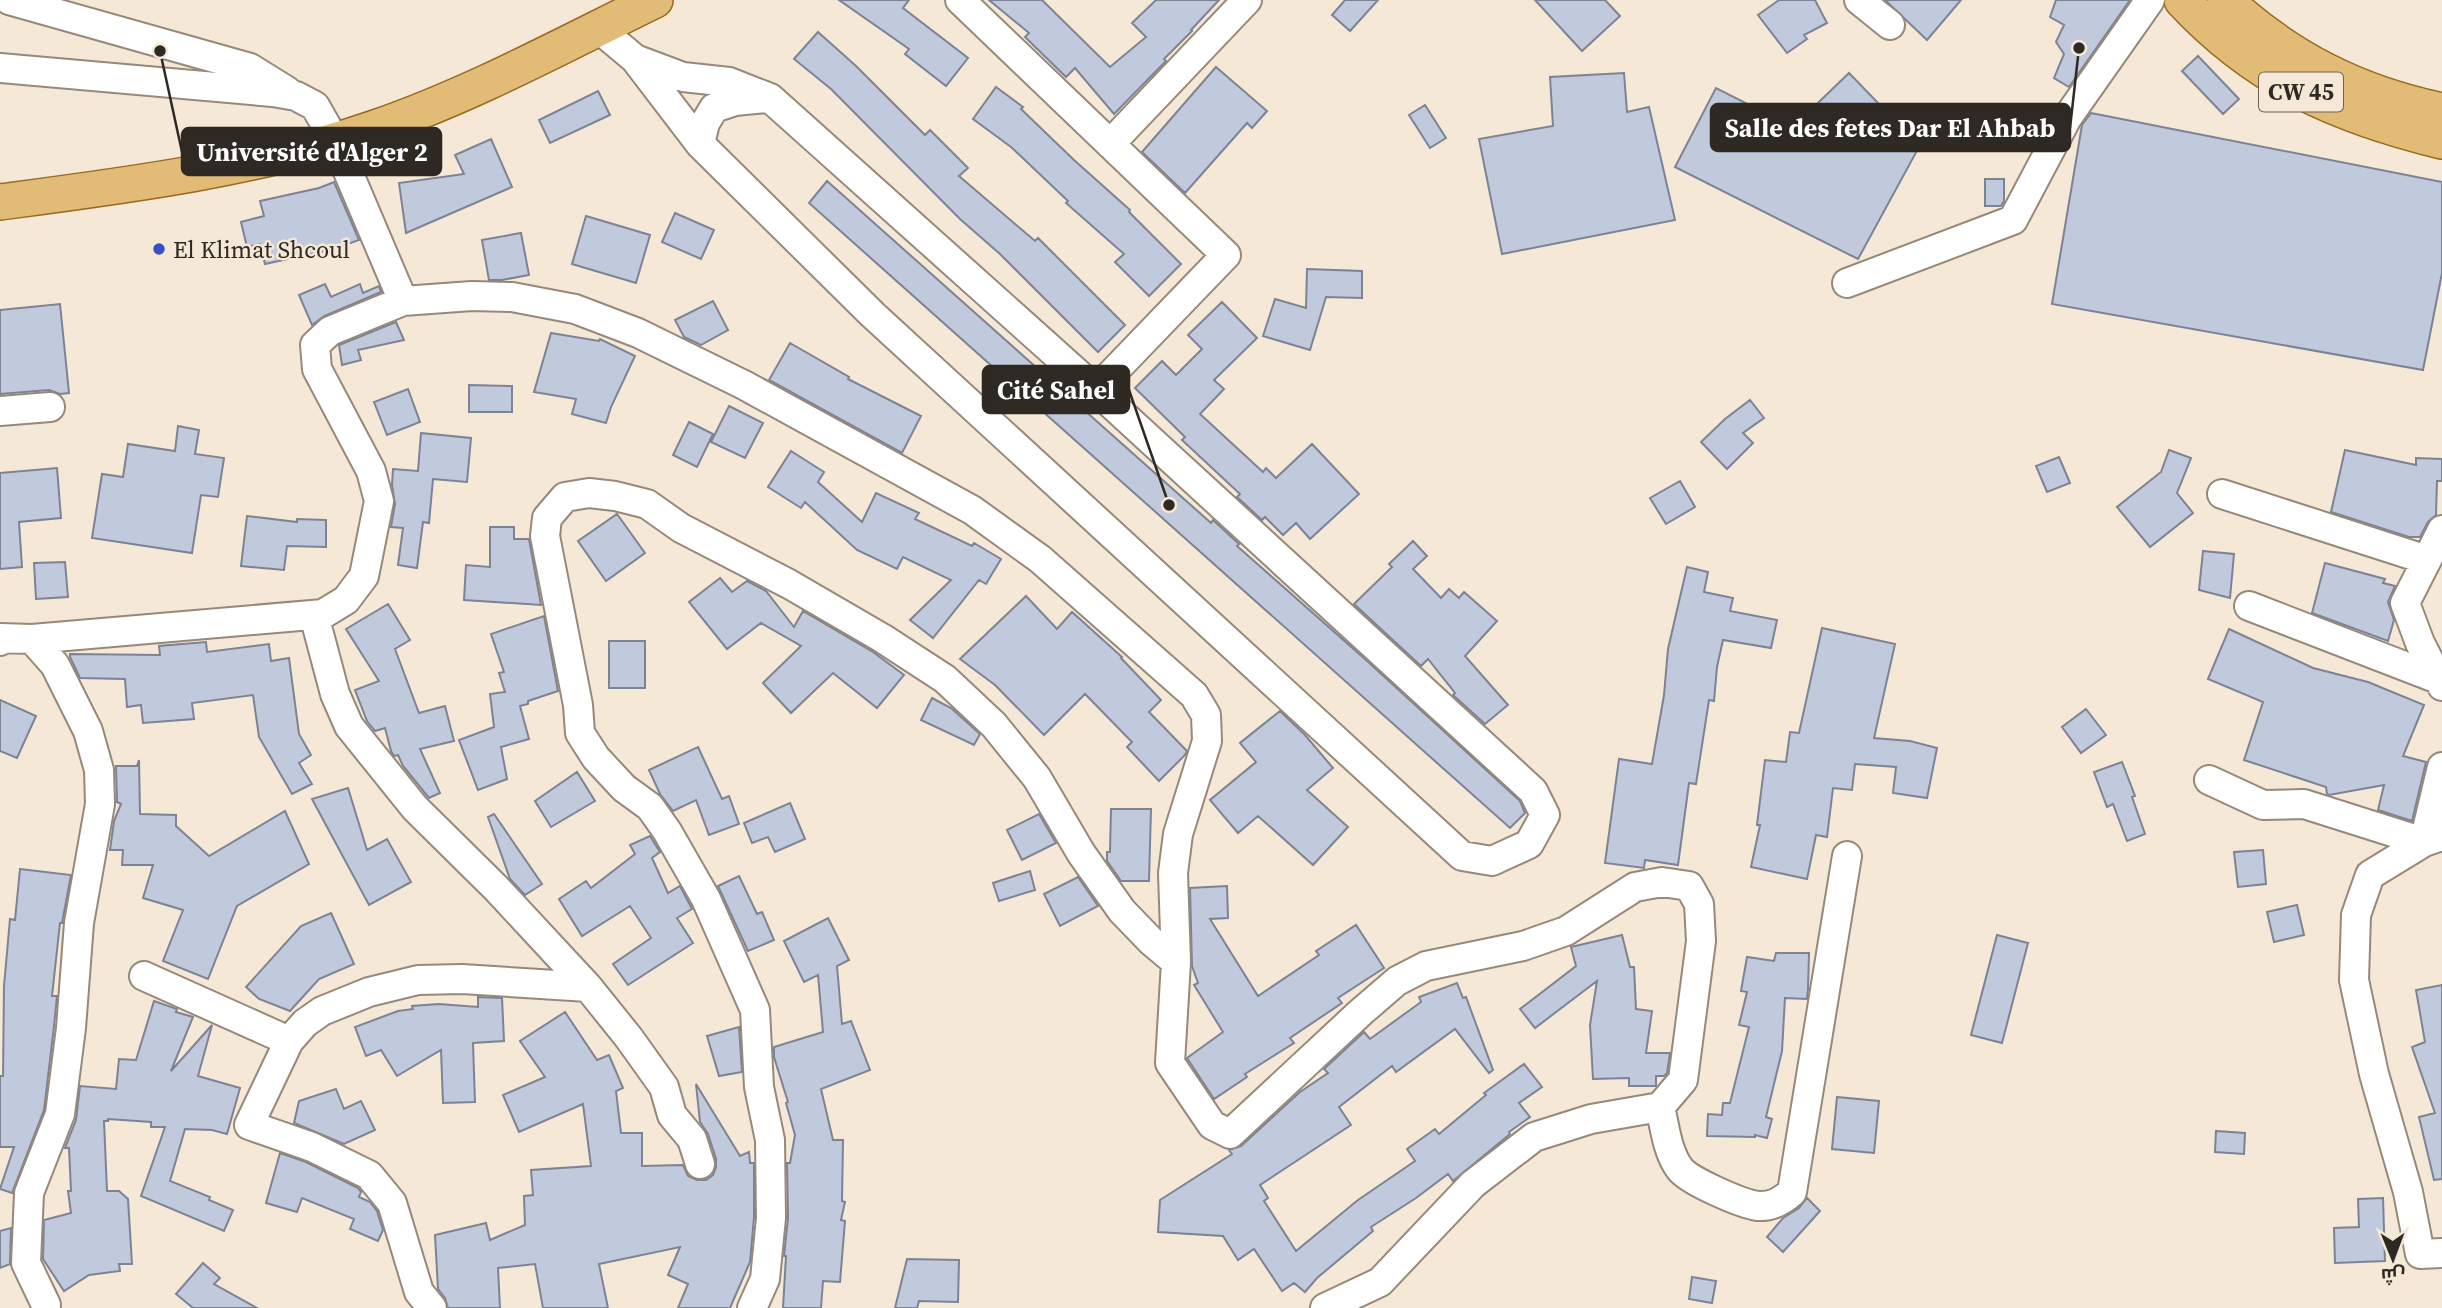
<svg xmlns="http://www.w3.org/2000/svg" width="2442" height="1308" font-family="'Source Serif 4',Cairo,serif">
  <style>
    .building { fill: #c1c9dc; stroke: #7c8394; stroke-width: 2 }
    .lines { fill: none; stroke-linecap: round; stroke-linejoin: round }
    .minor-casing { stroke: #968979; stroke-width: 32 }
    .major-casing { stroke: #966a1f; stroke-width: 38 }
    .minor { stroke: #fff; stroke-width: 28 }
    .major { stroke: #e2bb77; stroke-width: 35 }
    .poi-dot { fill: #3751c3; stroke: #f6e8d6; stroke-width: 2.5 }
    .labels { text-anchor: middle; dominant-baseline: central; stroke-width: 5; stroke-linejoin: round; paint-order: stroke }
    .shield { fill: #f6e8d6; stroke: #6a6259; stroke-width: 2 }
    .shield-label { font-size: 23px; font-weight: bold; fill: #2e2923 }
    .poi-label { font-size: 24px; fill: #2e2923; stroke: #f6e8d6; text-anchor: start }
    .leader { fill: none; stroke: #2e2923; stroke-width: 2.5 }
    .callout-dot { fill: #2e2923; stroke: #f6e8d6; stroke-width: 2.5 }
    .callout { fill: #2e2923; stroke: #2e2923; stroke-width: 2.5 }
    .callout-label { font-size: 26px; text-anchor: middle; font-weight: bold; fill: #fff }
  </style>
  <rect width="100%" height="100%" fill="#f6e8d6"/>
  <!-- building -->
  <path class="building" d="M839 0H909L903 8 968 58 946 86 905 54 909 49Z
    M989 0H1042L1110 67 1146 37 1132 23 1156 0H1219L1191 30 1192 31 1164 59 1166 61 1114 114 1075 68 1066 77 1025 37 1029 33Z
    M1345 0H1378L1350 31 1332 15Z
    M1535 0H1605L1620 16 1582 51Z
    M1779 0H1815L1827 23 1804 35 1807 39 1787 53 1758 15Z
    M1885 0H1961L1927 40Z
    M2056 0H2130L2069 87 2054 78 2064 54 2056 42 2064 25 2050 17Z
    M818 32 856 66 925 135 930 130 968 168 959 176 1035 241 1038 238 1125 325 1098 352 1000 254 960 219 831 89 794 59Z
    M2198 56 2239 99 2223 114 2182 71Z
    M1216 67 1267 111 1252 128 1247 123 1185 193 1142 152Z
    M1624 73 1627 112 1649 107 1675 220 1502 254 1479 139 1553 126 1550 77Z
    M1849 73 1879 104 1853 130 1919 147 1858 259 1675 167 1716 88 1793 127Z
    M996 87 1023 107 1021 109 1074 160 1130 210 1129 212 1181 264 1149 296 1115 262 1124 254 1066 203 1068 201 1011 147 973 119Z
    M598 91 610 115 550 143 539 120Z
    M1425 105 1446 138 1430 148 1409 115Z
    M2091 113 2442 182V273L2423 370 2052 304 2082 125Z
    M491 139 512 187 406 233 399 183 464 174 455 155Z
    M1985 179H2004V201L2001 206H1985Z
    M827 181 1211 523 1213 520 1239 544 1237 546 1366 660 1520 801 1525 813 1510 828 809 203Z
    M334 182 359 240 334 249 265 264 260 244 247 247 241 222 264 216 260 201 319 188Z
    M675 213 714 230 701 259 662 242Z
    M586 216 650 235 636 283 572 264Z
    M521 233 529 275 502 280H489L482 240Z
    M1307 269 1362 271V298L1326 297 1310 350 1263 336 1275 299 1306 308Z
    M325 284 331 297 360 284 363 293 379 286 381 292 324 316 312 325 299 295Z
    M713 301 728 330 701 345 684 337 675 320Z
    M1222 302 1257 338 1214 380 1224 389 1200 414 1263 472 1266 468 1276 478 1312 444 1359 494 1310 539 1296 523 1283 535 1265 517 1262 520 1237 497 1240 494 1182 440 1185 437 1135 388 1162 361 1176 375 1202 349 1188 335Z
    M60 304 69 393 60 394 49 390 0 394V310Z
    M396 322 404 340 358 350 361 360 342 365 339 345Z
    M551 333 599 341 600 339 635 356 611 407 606 423 572 414 576 399 534 392Z
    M790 343 849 377 848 379 921 416 902 453 769 380Z
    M469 385 512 386V412H469Z
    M408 389 420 422 387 435 374 402Z
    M1750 400 1764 418 1743 433 1753 443 1727 469 1701 442 1725 419Z
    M729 406 763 423 745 458 711 442Z
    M689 422 713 434 697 467 673 455Z
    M178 426 199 430 195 454 224 458 218 497 201 495 192 553 92 538 102 474 123 477 128 444 175 451Z
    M421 433 471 438 467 482 433 479 429 523 423 522 417 568 398 565 403 528 391 527 395 504 392 485 393 469 418 471Z
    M2169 450 2191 458 2177 493 2193 513 2150 547 2117 507 2161 472Z
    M2345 450 2416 465V458L2442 459V481H2437L2436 515 2428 522 2420 537H2409L2331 512Z
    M791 451 824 472 818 482 862 522 876 493 919 513 915 519 972 546 974 543 1001 559 986 584 979 580 933 638 910 620 951 580 903 557 897 569 857 550 805 502 801 508 768 487Z
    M2059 457 2070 483 2047 492 2036 466Z
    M57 468 61 518 19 522 22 567 0 569V473Z
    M1680 481 1695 507 1666 524 1650 498Z
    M617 514 645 553 606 581 578 541Z
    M247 516 297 522V519L326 520V547L287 546 284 570 241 566Z
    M490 527H514V539H529L541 605 464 600 466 565 490 567Z
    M1413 541 1427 556 1413 569 1441 598 1449 589 1459 598 1464 592 1497 621 1465 656 1508 705 1485 724 1453 695 1455 693 1428 659 1421 666 1354 604 1392 567 1389 564Z
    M2203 551 2234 554 2230 598 2199 590Z
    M65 562 68 597 36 599 34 563Z
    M2325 563 2385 579 2383 583 2395 586 2388 602 2394 620 2388 641 2312 613Z
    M1687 567 1708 572 1704 592 1733 598 1730 611 1777 620 1771 648 1723 640 1717 667 1714 701 1709 700 1696 784 1689 783 1678 865 1645 860 1644 868 1605 863 1619 759 1652 764 1664 695 1668 649Z
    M720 578 732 592 747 581 766 591 794 627 803 611 873 652 904 675 877 708 833 673 791 713 763 683 801 646 761 623 727 649 689 602Z
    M1026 596 1057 629 1072 612 1122 657 1121 658 1161 700 1149 712 1187 751 1185 755 1159 781 1127 747 1132 742 1085 694 1044 735 995 685 960 659Z
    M388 604 410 640 395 649 419 713 445 706 454 741 420 749 440 793 429 798 403 766 398 755 394 756 391 751 385 728 375 731 367 721 355 690 379 681 346 629Z
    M544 616 558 691 528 701V704L520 706 529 739 501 747 507 779 478 790 459 740 494 727 490 694 505 692 499 673 504 672 491 634Z
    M1822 628 1895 644 1874 738 1910 741 1937 748 1927 798 1893 793 1896 767 1855 764 1852 790 1833 788 1827 837 1816 835 1807 879 1751 867 1760 825H1757L1765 760 1786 762 1790 732 1799 733Z
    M2229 629 2313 668 2368 682 2424 705 2403 756 2426 762 2412 821 2378 810 2384 785 2329 795 2327 794 2326 787 2244 760 2263 702 2208 679Z
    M609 641H645V688H609Z
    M206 642 207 652 269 644 271 661 289 658 299 734 311 755 299 763 312 784 292 794 259 737 253 695 192 703 194 719 143 723 141 705 127 707 125 679 80 678 70 657V654L160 655 159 646Z
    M932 698 951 708 980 734 974 745 921 720Z
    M0 700 36 716 17 758 0 751Z
    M2086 709 2106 735 2081 753 2062 727Z
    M1280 711 1305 735 1333 768 1307 790 1348 827 1313 865 1258 816 1238 833 1210 800 1256 762 1240 743Z
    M698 747 722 799 729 796 739 824 709 835 696 800 673 811 660 794 649 770Z
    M139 760 140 814 176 815V826L209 856 285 811 309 864 237 906 208 979 163 961 183 910 143 898 153 865H122L123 850H110L114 821 121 804 117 802 116 766H137Z
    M2122 762 2135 796 2132 797 2145 834 2127 841 2113 804 2107 807 2094 772Z
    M577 772 595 801 551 827 535 801Z
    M348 788 367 850 387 839 411 882 369 905 312 799Z
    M790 803 805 839 775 852 768 837 752 843 744 823Z
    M1111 809H1151L1149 881H1121L1107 861V852H1110Z
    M494 814 542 884 525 895 510 879 488 817Z
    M1039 814 1056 843 1022 860 1007 830Z
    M650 836 660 852 652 858 668 893 680 886 692 909 677 918 693 943 628 985 613 964 651 938 630 906 582 936 559 899 586 881 591 888 635 854 630 845Z
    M2263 850 2266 884 2238 887 2234 852Z
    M20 869 71 875 62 923H60L52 996H57L54 1026 44 1110 12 1193 0 1189 14 1147H0V1076H3L4 986 10 919 15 920Z
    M1030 871 1035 890 999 901 993 883Z
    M739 876 757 914 762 912 774 940 748 951 718 886Z
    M1078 877 1098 906 1060 926 1044 894Z
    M1227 886 1228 918 1210 919 1258 996 1319 955 1316 951 1356 925 1384 968 1338 998 1342 1003 1290 1038 1294 1043 1245 1074 1247 1077 1214 1099 1187 1058 1223 1032 1194 985 1198 983 1192 966 1190 888Z
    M2297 905 2304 935 2274 942 2267 912Z
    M331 913 354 964 319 979 290 1011 259 999 246 987 301 926Z
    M828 918 849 960 837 966 842 1024 851 1021 870 1070 821 1089 833 1140H843L842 1201 845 1202 841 1220 845 1221 840 1282 823 1281 821 1308H783L786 1256H784L788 1218 787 1163H790L795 1135 786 1103 788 1102 774 1057V1047L823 1032 818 975 804 982 784 941Z
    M1622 935 1630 967H1634L1636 1009 1652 1011 1646 1053H1670L1667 1073 1664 1076H1656V1086H1629V1078L1593 1079 1590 1025 1597 981 1535 1028 1520 1009 1576 966 1571 947Z
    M1997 935 2028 943 2002 1043 1971 1035Z
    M1776 953H1809L1808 989 1807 999 1785 998 1782 1051 1766 1117 1772 1119 1767 1138 1755 1135V1137L1707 1136 1708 1114 1722 1115 1723 1103H1730L1749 1027 1739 1025 1747 992 1741 991 1747 957 1774 961Z
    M1457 983 1463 998 1466 997 1493 1070 1489 1073 1455 1029 1396 1072 1392 1066 1339 1107 1351 1125 1260 1185 1268 1198 1264 1201 1296 1251 1358 1200 1415 1161 1407 1149 1435 1129 1439 1134 1486 1095 1484 1093 1524 1064 1542 1087 1519 1103 1530 1117 1509 1132 1510 1134 1453 1181 1448 1174 1416 1198 1371 1227 1373 1231 1317 1278 1305 1292 1294 1283 1282 1291 1254 1249 1238 1260 1223 1236 1158 1232 1160 1200 1232 1154 1229 1150 1241 1146 1300 1092 1328 1073 1324 1069 1364 1032 1370 1039 1421 1002 1419 997Z
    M2442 985V1179L2434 1180 2419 1117 2435 1113 2412 1047 2425 1042 2416 990Z
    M478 997 502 998 504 1041 473 1043 475 1102 443 1103 441 1050 397 1076 381 1050 366 1056 355 1027 398 1011 413 1009 412 1006 439 1004 478 1007Z
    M154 1001 177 1009 176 1012 193 1017 171 1071 212 1025 198 1076 240 1088 227 1134 212 1130 185 1129 170 1181 210 1197 209 1200 233 1210 224 1231 141 1196 165 1127H151V1122L108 1119V1121H104L107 1191H119L128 1199 132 1264H119L120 1271 89 1275 64 1291 43 1259 44 1220 71 1213 68 1191H71L69 1148H65L76 1120 80 1086 116 1089 119 1059 136 1060Z
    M565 1012 597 1060 609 1055 623 1088 616 1091 621 1133H642V1166L683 1165 688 1176 697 1180H706L713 1175 716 1167V1159L708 1134 700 1122 696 1084 740 1156 749 1152 750 1163H754V1217L750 1262 730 1308H678L688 1284 668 1275 680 1247 599 1264 608 1308H543L535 1264 498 1268 500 1308H448L445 1298 438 1289 435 1235 486 1223 490 1240 525 1225 524 1196 533 1195 531 1170 591 1166 583 1104 519 1132 503 1095 545 1077 520 1041Z
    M739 1027 742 1072 719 1076 707 1036Z
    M336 1089 344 1109 361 1101 375 1130 344 1144 294 1123 299 1101Z
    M1837 1097 1879 1101 1874 1153 1832 1149Z
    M2216 1131 2245 1133 2244 1154 2215 1152Z
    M280 1153 306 1162 358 1188 361 1192 359 1197 370 1202 377 1211 383 1230 378 1241 350 1229 354 1219 302 1198 297 1212 266 1203Z
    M1807 1198 1820 1211 1783 1252 1767 1237 1783 1218 1799 1208Z
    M2383 1198 2385 1261 2335 1263 2334 1228 2359 1227 2358 1199Z
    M11 1228 10 1264 0 1268V1231Z
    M907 1259 959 1260 958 1302 919 1301 917 1308H895Z
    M203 1263 220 1278 214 1284 257 1308H193L176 1294Z
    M1692 1277 1716 1281 1712 1303 1689 1299Z"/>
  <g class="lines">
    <defs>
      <path id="minor" d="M9 0 250 68 287 91
        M960 0 1226 255 1096 390
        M1859 0 1890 25
        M598 28 635 59 700 144 872 314 1462 856 1492 861 1529 844 1545 815 1533 791 1096 390 770 98 729 82 683 77 635 59
        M0 68 273 92 296 96 315 106 335 141 403 301 330 331 315 345 317 369 371 471 379 501 364 576 346 600 323 614 32 639 0 638V641
        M700 144 705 123 714 108 735 101 767 98
        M1110 144 1247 0
        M1847 283 2013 220 2067 118 2150 0
        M403 301 472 296 512 297 575 309 638 333 744 385 972 510 1040 559 1194 695 1206 715 1207 741 1178 834 1173 873 1176 962 1170 1063 1212 1125 1230 1134 1361 1012 1397 981 1426 966 1523 946 1566 931 1635 887 1662 882 1689 886 1699 904 1701 941 1683 1080 1660 1107 1591 1119 1534 1137 1473 1184 1380 1282 1325 1308
        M0 411 50 407
        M2222 494 2427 560
        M2442 530 2405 603 2420 643 2442 686
        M2249 606 2438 679
        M314 615 335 694 349 726 415 808 496 888 588 987 629 1038 664 1087 672 1115 692 1139 700 1164
        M32 639 55 665 88 731 99 770 100 804 79 923 71 1028 60 1114 29 1193 26 1263 46 1305
        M2209 780 2263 805 2304 804 2424 842 2442 767
        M2442 836 2424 842 2370 875 2356 915 2354 980 2374 1074 2408 1192 2420 1254 2442 1253
        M144 976 289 1041
        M1660 1107C1665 1127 1667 1152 1680 1169 1689 1181 1742 1204 1758 1206 1772 1207 1782 1201 1792 1192L1847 856
        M432 1308 419 1292 392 1203 369 1175 312 1147 249 1125 289 1041 305 1023 322 1011 369 992 418 980 462 979 588 987
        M752 1308 765 1279 771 1218 770 1140 759 1087 755 1010 706 899 667 831 650 807 624 788 596 758 580 733 578 705 545 536 547 518 565 497 589 493 615 496 647 504 681 528 789 584 882 638 945 679 994 725 1037 778 1081 853 1122 911 1151 941 1176 962"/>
      <path id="major" d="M2182 0C2256 80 2339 116 2442 141
        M2225 0C2289 59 2357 93 2442 111
        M0 202C122 186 258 169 375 128 471 95 563 45 655 0"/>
    </defs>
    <!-- minor casing -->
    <use href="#minor" class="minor-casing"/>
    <!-- major casing -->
    <use href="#major" class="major-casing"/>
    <!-- minor -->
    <use href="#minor" class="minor"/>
    <!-- major -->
    <use href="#major" class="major"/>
  </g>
  <!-- markers -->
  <circle class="poi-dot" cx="159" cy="249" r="7"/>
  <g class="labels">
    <!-- shield labels -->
    <rect class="shield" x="2259" y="72.5" width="84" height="39" rx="5"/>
    <g class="shield-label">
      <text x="2301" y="92">CW 45</text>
    </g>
    <!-- poi labels -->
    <g class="poi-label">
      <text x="173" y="249">El Klimat Shcoul</text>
    </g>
  </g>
  <!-- callouts -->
  <path class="leader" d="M2079 48L2070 128M160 51L182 152M1169 505L1129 390"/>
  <g class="callout-dot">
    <circle cx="2079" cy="48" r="7"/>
    <circle cx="160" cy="51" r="7"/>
    <circle cx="1169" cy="505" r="7"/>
  </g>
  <g class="callout">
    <rect x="1711" y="104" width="359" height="47" rx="7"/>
    <rect x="182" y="128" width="259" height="47" rx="7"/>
    <rect x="983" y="366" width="146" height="47" rx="7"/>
  </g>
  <g class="callout-label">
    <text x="1890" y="137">Salle des fetes Dar El Ahbab</text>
    <text x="312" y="161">Université d'Alger 2</text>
    <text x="1056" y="399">Cité Sahel</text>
  </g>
  <!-- north arrow -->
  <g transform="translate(2393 1259) rotate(179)" stroke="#f6e8d6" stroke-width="5" paint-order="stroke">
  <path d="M0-5L12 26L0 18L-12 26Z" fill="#2e2923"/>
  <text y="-10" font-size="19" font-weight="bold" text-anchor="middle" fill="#2e2923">ش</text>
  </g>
</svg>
